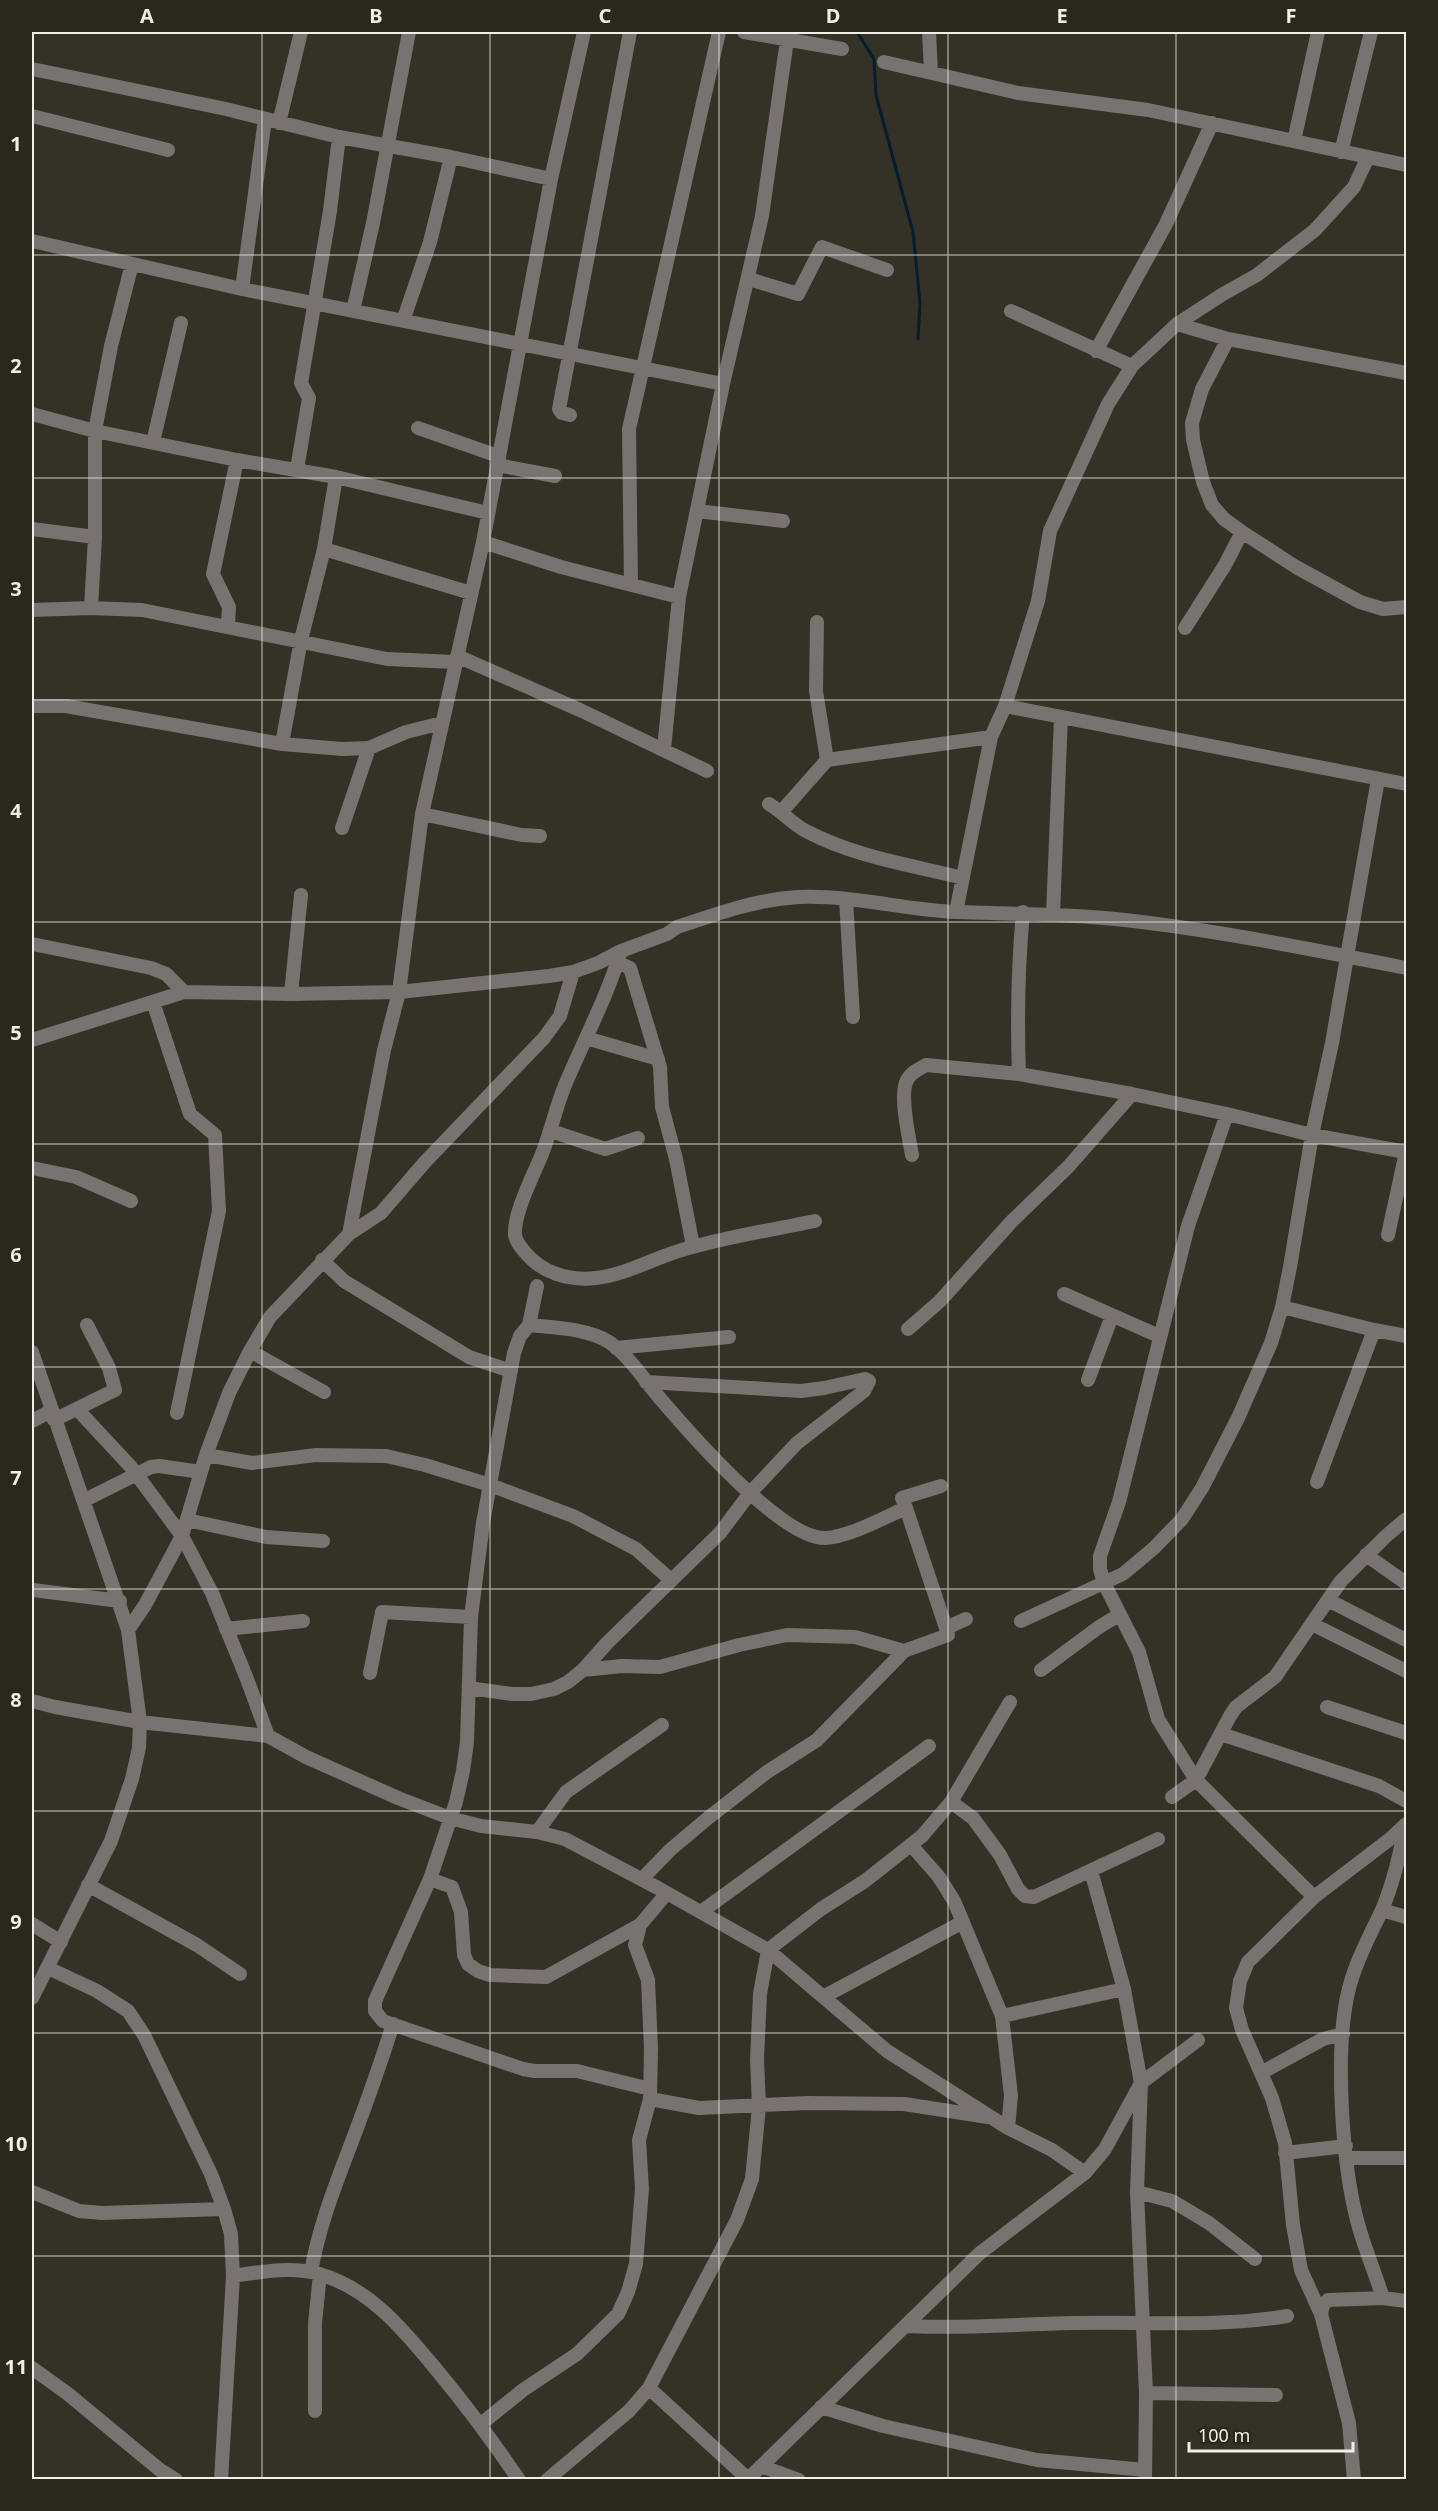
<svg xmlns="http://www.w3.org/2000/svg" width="1438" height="2511" font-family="'Noto Sans',sans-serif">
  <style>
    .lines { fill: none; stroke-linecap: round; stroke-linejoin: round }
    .stream { stroke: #041c2c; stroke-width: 3 }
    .minor { stroke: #787271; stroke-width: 14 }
    .grid { fill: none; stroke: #efeee7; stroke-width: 1.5; stroke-opacity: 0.55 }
    .neatline { fill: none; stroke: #efeee7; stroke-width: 2 }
    .grid-label { font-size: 20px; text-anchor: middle; font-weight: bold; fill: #efeee7 }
  </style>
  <rect width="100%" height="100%" fill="#343127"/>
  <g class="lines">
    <!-- stream -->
    <path class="stream" d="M857 32 874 59 876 95 913 232 920 303 918 339"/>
    <!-- minor -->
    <path class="minor" d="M744 32 842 49
      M929 32 931 72
      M884 62 1018 93 1148 110 1406 165
      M32 69 226 109 339 137 451 157 551 179
      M32 116 168 150
      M279 123 301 32
      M1294 141 1318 32
      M1341 152 1371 32
      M32 241 242 289 723 384
      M749 279 798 294 822 247 887 270
      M242 289 265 119
      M353 311 373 223 409 32
      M1011 311 1132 366
      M403 321 430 242 451 157
      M1177 324 1228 339 1406 373
      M1228 339 1202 389 1192 423 1193 440 1203 482 1212 505 1224 519 1242 532 1296 567 1360 602 1383 609 1406 607
      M1096 351 1166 224 1212 123
      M32 414 95 431 237 460 336 477 488 513
      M570 415 562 413 559 409 630 32
      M418 428 498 456
      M153 442 181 323
      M497 465 555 476
      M297 469 309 398 301 383 330 211 339 137
      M697 511 783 521
      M32 529 95 537
      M483 542 561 567 679 597
      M324 549 471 593
      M631 585 629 429 719 32
      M91 608 95 537V431L111 346 132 264
      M32 610 91 608 142 610 387 659 455 662
      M817 622 816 691 827 760
      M228 626 229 607 213 574 237 460
      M1185 628 1225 565 1242 532
      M457 656 580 710 707 771
      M32 706H66L282 744 342 749 369 748 406 732 442 723
      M1005 706 1406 784
      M282 744 301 640 324 549 336 477
      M664 749 679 597 723 384 762 216 787 40
      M769 804C783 812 792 824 806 831 855 857 911 865 963 878
      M782 811 827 760 991 737
      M422 814 522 835 540 836
      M342 828 369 748
      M846 899 853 1017
      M956 912 991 737 1005 706 1038 601 1050 531 1108 404 1132 366 1177 324 1223 294 1257 275 1315 230 1354 187 1368 157
      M1053 914 1061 717
      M32 944 151 968 166 974 184 992 291 994 399 992 549 976 573 972 598 963 621 951 667 934 677 927C716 914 757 899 800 897 853 895 905 910 957 912 1016 914 1075 914 1134 921 1225 932 1316 950 1406 968
      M621 951C607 997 584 1040 565 1085 556 1107 551 1131 542 1154 534 1174 513 1214 515 1235 516 1242 520 1246 524 1251 541 1273 569 1281 596 1278 625 1275 654 1258 682 1250 726 1237 771 1230 815 1221
      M617 962 630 968 660 1067 662 1107 676 1159 693 1246
      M291 994 301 895
      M153 1002 190 1114 215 1135 219 1211 177 1413
      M586 1038 658 1059
      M32 1040 184 992
      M1019 1074C1017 1020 1018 966 1023 912
      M1227 1114 1188 1226 1119 1502 1100 1556V1569L1104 1583 1139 1652 1158 1719 1196 1780 1314 1897
      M551 1131 605 1149 638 1138
      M912 1155C909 1137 899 1095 907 1080 911 1072 919 1069 926 1065L1019 1074 1132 1094 1227 1114 1312 1135 1406 1152
      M32 1168 76 1177 131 1201
      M349 1234 384 1050 399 992 422 814 483 542 551 179 584 32
      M1388 1235 1406 1152
      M322 1260 344 1281 469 1357 511 1371
      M537 1286 529 1325 520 1336 514 1353 483 1523 471 1617 467 1742 463 1771 456 1802 430 1879 375 2001V2011L383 2021 523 2069 535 2071H577L650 2089
      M1064 1294 1159 1336
      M1282 1307 1374 1330 1406 1336
      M529 1325C554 1328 587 1328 609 1342 628 1355 643 1378 658 1396 686 1429 781 1539 825 1538 849 1537 883 1518 906 1508L946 1628
      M908 1329 940 1301 1012 1221 1068 1167 1132 1094
      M616 1348 729 1337
      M250 1351 324 1392
      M32 1352 128 1630 140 1722 139 1748 132 1779 111 1841 32 1998
      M1088 1380 1112 1316
      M77 1409 131 1467 182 1536 212 1593 247 1679 268 1736
      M54 1420 115 1390 109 1368 87 1325
      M32 1421 51 1411
      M206 1455 252 1463 316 1455 386 1456 425 1465 490 1485 573 1516 636 1549 671 1580
      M1317 1482 1374 1330
      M85 1500 151 1467 159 1466 201 1472
      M906 1508 902 1498 941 1486
      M187 1520 266 1537 323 1541
      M1366 1555 1406 1583
      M33 1590 120 1601
      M1328 1600 1406 1640
      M1021 1621 1123 1574 1154 1548 1182 1519 1202 1488 1238 1418 1271 1343 1282 1307 1290 1267 1312 1135 1332 1043 1378 779
      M1312 1624 1406 1671
      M226 1629 303 1621
      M128 1630 145 1605 182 1536 206 1455 229 1393 250 1351 270 1317 349 1234 381 1213 425 1162 544 1038 560 1016 573 972
      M583 1670 622 1666 660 1667 739 1645 787 1635 855 1637 904 1651
      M1041 1670 1099 1627 1119 1615
      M370 1673 382 1612 471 1617
      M469 1688 512 1694H531L554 1689 568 1682 583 1670 607 1643 720 1533 750 1493 797 1443 864 1391 869 1381 865 1379 824 1388 801 1391 646 1382
      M32 1701 55 1707 140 1722 268 1736 306 1757 398 1798 450 1818 481 1826 537 1832 565 1839 658 1888 768 1950 887 2051 1008 2128 1052 2150 1085 2173
      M1327 1707 1406 1733
      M1221 1734 1379 1786 1406 1801
      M1172 1797 1196 1780 1230 1716 1236 1707 1275 1677 1341 1581 1385 1537 1406 1519
      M951 1802 973 1818 1000 1855 1018 1889 1025 1896 1034 1897 1158 1839
      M537 1832 566 1792 662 1725
      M911 1845 939 1877 954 1901 1002 2016 1011 2096 1008 2128
      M1091 1871 1124 1989 1141 2083 1137 2192 1146 2393 1145 2480
      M430 1879 452 1887 461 1912 464 1955 468 1964 478 1971 490 1975 546 1977 640 1925
      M642 1879 670 1850 708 1818 767 1772 817 1740 904 1651 948 1635 946 1628 966 1619
      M88 1885 197 1945 240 1974
      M1382 1910 1406 1917
      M701 1912 929 1746
      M32 1924 61 1942
      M48 1968 97 1991 128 2011 144 2035 211 2174 224 2209 231 2234 233 2276 221 2480
      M823 1997 963 1922
      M1002 2016 1124 1989
      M1261 2073 1323 2039 1343 2034
      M650 2099 699 2108 808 2103 904 2104 988 2117
      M1285 2153 1346 2146
      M1347 2158H1406
      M32 2192 79 2211 102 2213 224 2209
      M1137 2192 1172 2201 1209 2223 1255 2259
      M311 2272C319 2225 337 2181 354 2136 368 2099 381 2062 393 2024
      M233 2276C260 2272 292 2266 319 2274 372 2289 406 2333 440 2374 468 2408 494 2443 519 2480
      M1383 2298C1375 2273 1365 2249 1358 2224 1342 2165 1335 2056 1347 1997 1353 1967 1368 1939 1381 1912 1393 1885 1400 1853 1406 1824
      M1321 2314 1301 2270 1293 2225 1285 2143 1272 2098 1242 2030 1236 2008 1240 1981 1248 1962 1314 1897 1390 1839 1406 1824
      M905 2326C961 2329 1017 2324 1073 2323 1145 2321 1217 2328 1287 2316
      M32 2368 68 2394 160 2470 176 2480
      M649 2388 748 2479
      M1146 2393 1276 2395
      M821 2407 883 2426 1037 2460 1145 2470
      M315 2411V2323L320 2274
      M481 2424 523 2390 577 2354 618 2314 628 2292 636 2264 642 2189 639 2140 650 2099 651 2049 648 1980 635 1945 640 1925 667 1893
      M761 2466 799 2480
      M547 2480 629 2411 649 2388 737 2220 752 2179 759 2107 757 2059 760 1994 768 1950 821 1909 865 1881 922 1836 951 1802 1010 1702
      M747 2480 980 2253 1085 2173 1105 2149 1141 2083 1198 2040
      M1354 2480 1349 2423 1321 2314 1323 2305 1328 2300 1383 2298 1406 2301"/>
  </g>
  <!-- grid -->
  <path class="grid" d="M262 32V2480M490 32V2480M719 32V2480M948 32V2480M1176 32V2480M32 255H1406M32 478H1406M32 700H1406M32 922H1406M32 1144H1406M32 1367H1406M32 1589H1406M32 1811H1406M32 2033H1406M32 2256H1406"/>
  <!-- border -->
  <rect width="1438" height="2511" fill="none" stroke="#2a271d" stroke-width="66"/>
  <!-- scale -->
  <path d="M1189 2442v9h164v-9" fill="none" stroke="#efeee7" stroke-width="3"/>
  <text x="1198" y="2442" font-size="18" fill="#efeee7" stroke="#2a271d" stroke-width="4.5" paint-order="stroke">100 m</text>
  <rect x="33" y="33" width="1372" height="2445" class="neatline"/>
  <g class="grid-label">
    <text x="147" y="23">A</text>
    <text x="376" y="23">B</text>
    <text x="605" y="23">C</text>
    <text x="833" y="23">D</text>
    <text x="1062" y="23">E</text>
    <text x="1291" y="23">F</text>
    <text x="16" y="151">1</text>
    <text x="16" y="373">2</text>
    <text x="16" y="596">3</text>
    <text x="16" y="818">4</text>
    <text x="16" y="1040">5</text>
    <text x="16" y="1262">6</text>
    <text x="16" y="1485">7</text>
    <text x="16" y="1707">8</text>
    <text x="16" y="1929">9</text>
    <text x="16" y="2151">10</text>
    <text x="16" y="2374">11</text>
  </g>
</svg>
